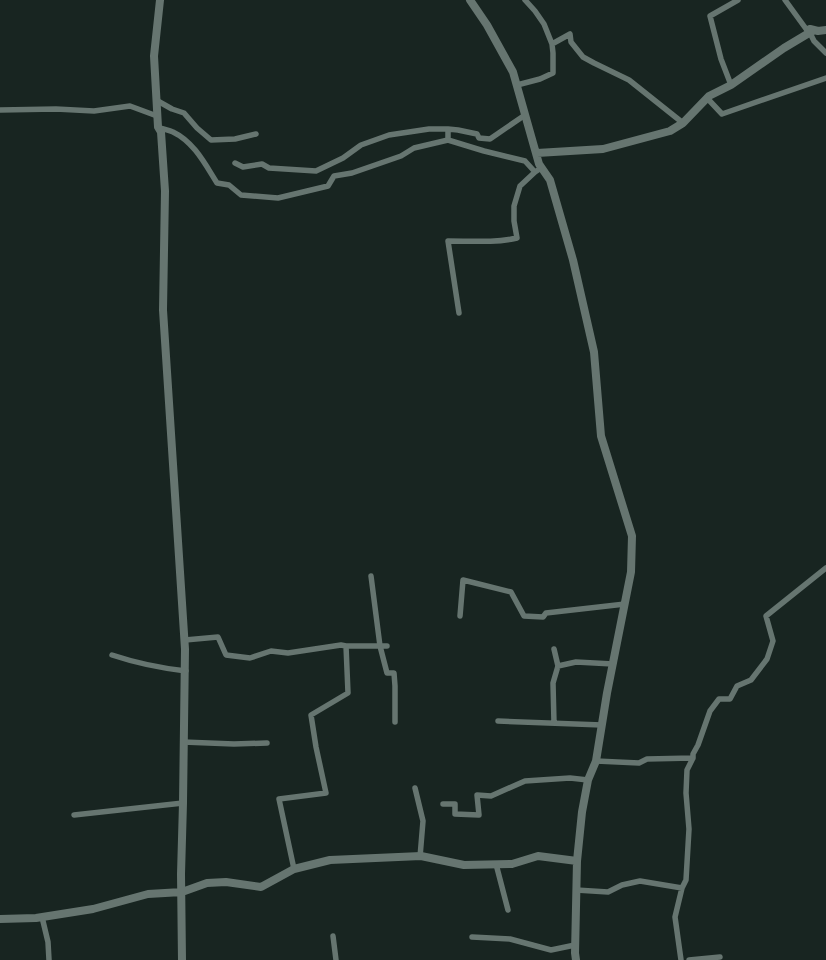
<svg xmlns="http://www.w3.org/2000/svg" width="826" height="960" font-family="'Varela Round',sans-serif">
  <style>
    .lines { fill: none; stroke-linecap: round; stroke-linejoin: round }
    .minor { stroke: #667570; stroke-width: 5.5 }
    .tertiary { stroke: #667570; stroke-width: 8 }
  </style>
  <rect width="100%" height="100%" fill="#182521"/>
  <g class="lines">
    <!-- minor -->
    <path class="minor" d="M525 0 535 11 544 24 552 44 570 34 571 42 583 57 594 63 629 80 683 123
      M785 0 809 33
      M814 30 811 35 814 41 826 53
      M517 85 540 79 553 73V53L552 44
      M731 85 721 59 710 16 738 0
      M707 98 722 114 826 78
      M156 100 172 109 184 113 197 128 211 140 235 139 256 134
      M0 110 56 109 94 111 130 106 157 116
      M158 127C162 129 168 130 173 132 194 142 205 164 217 183L229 185 241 195 278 198 328 186 334 176 352 173 401 156 414 148 448 140 484 151 525 161 535 172
      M448 140V129L458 130 477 134 479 138 490 139 525 115
      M235 163 243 167 262 164 269 168 316 171 343 158 361 145 389 135 429 129H448
      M459 313 448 241C471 241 495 243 517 238L514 221V206L520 186 535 172 538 170
      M371 576 380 646 387 673H394L395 686V722
      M460 616 463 580 511 592 524 616 543 617 546 613 625 604
      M185 640 218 637 226 655 250 658 271 651 288 653 341 645 346 646H387
      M112 655C136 663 160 668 186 671
      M558 666 576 662 613 664
      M498 721 602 725
      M554 723 553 683 558 666 554 649
      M183 742 234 744 267 743
      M596 761 639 763 647 759 693 758
      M415 788 423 821 420 857
      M443 804H455V814L479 815 477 795 491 796 525 781 570 778 588 780
      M74 815 183 803
      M496 864 508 910
      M294 869 279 799 326 793 316 747 311 715 348 693 346 646
      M576 890 608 892 622 885 640 881 682 888
      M42 917 48 942 49 960
      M333 936 336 960
      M472 937 510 939 551 950 575 945
      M681 960 675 917 682 888 686 880 689 829 686 793 687 770 693 758V754L698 745 710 711 719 699H730L737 686 751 680 767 659 773 641 766 616 826 568
      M689 960 720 957"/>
    <!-- tertiary -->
    <path class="tertiary" d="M160 0 154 56 158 127 161 132 165 191 163 310 185 649 183 803 181 874 182 960
      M470 0 487 25 513 72 539 164 550 180 573 260 594 352 601 436 632 536 631 572 607 693 596 761 588 780 582 812 577 861 575 953 576 960
      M537 153 603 149 670 131 683 123 709 96 731 85 784 48 809 33 810 29 818 31 826 30
      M0 919 36 918 93 909 148 894 182 892 207 883 226 882 261 887 294 869 330 860 421 856 464 865 512 864 538 856 577 861"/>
  </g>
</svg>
